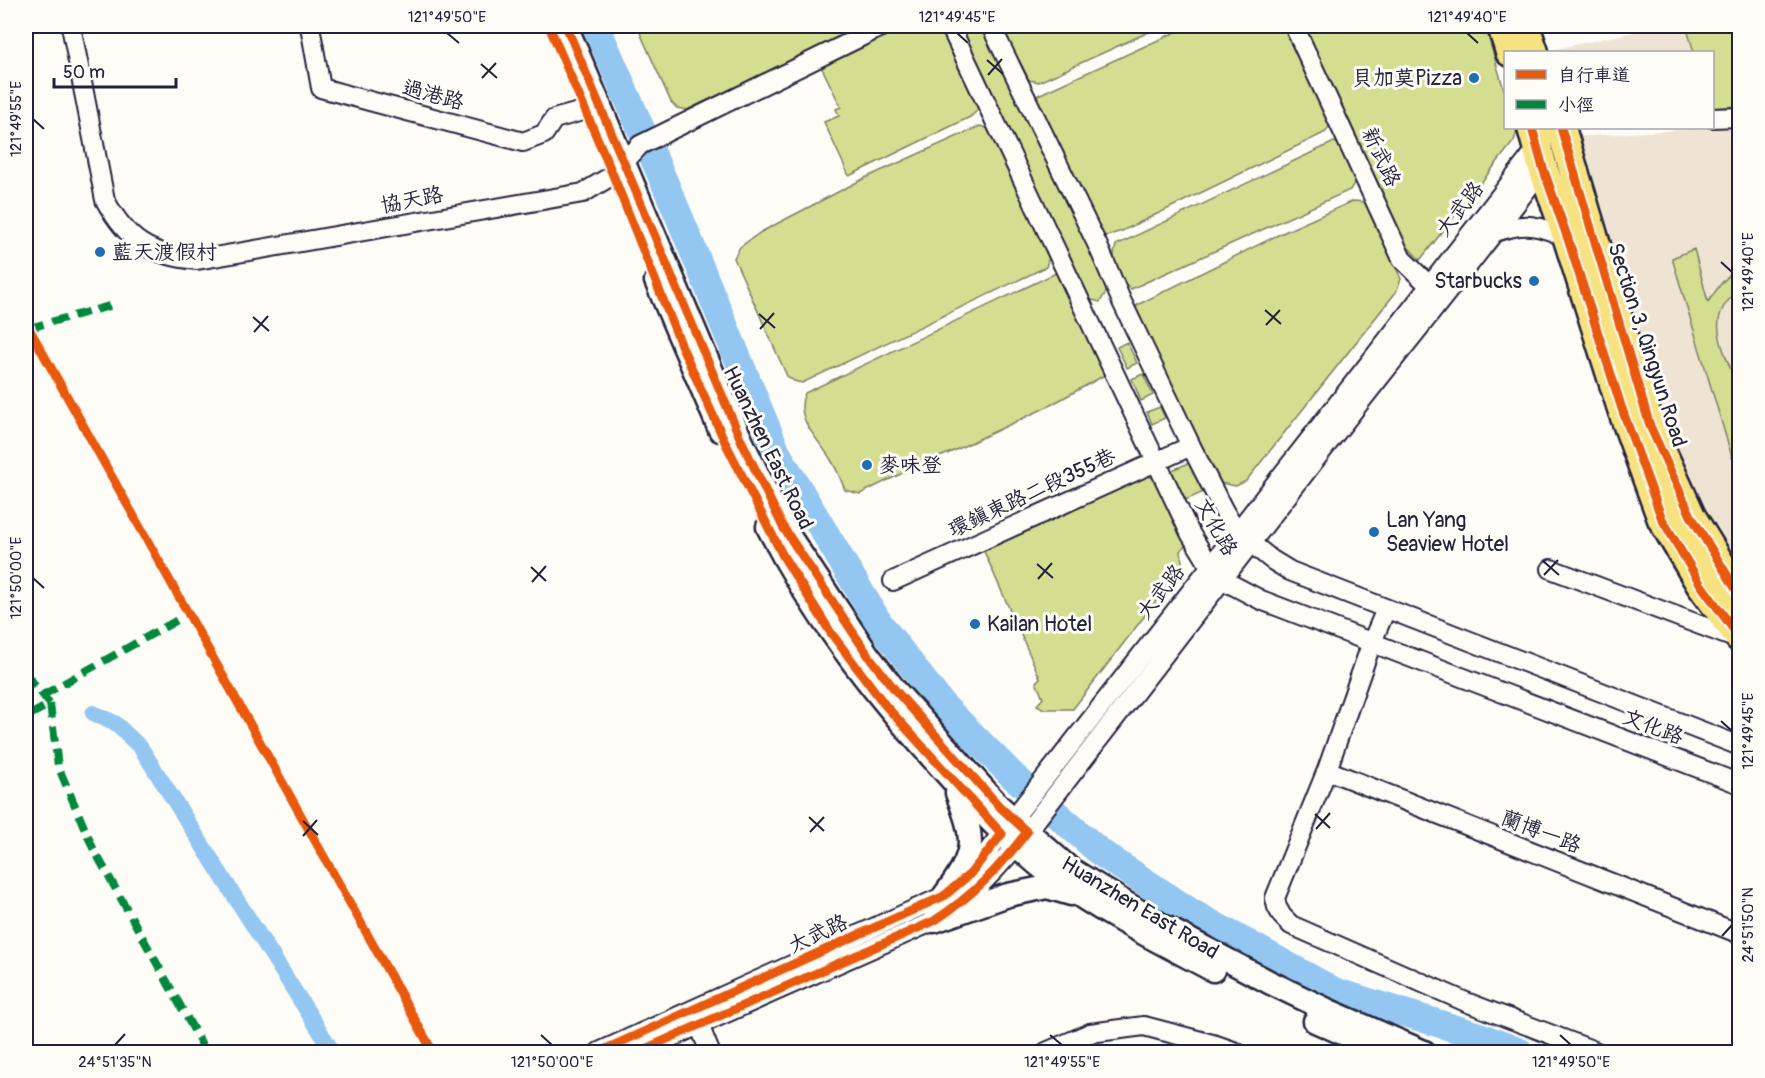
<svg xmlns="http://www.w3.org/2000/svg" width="1765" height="1078" font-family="Pangolin,'LXGW WenKai TC',sans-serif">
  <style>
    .built { fill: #efe4d4 }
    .green { fill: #d3de91; stroke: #7a8066; stroke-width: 1.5 }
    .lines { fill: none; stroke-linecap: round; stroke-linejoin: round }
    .canal { stroke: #93c6f0; stroke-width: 16 }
    .river { stroke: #93c6f0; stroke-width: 28 }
    .minor-casing { stroke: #22223b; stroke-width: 22 }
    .tertiary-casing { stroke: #22223b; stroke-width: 27 }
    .primary-casing { stroke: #22223b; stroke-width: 33 }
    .minor { stroke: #fdfcf7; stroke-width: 18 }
    .tertiary { stroke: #fdfcf7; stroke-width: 22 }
    .primary { stroke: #f7e281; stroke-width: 28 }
    .quiet { stroke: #00873e; stroke-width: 8; stroke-dasharray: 15 8; stroke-linecap: butt }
    .cycleway-casing { stroke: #fdfcf7; stroke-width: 13 }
    .cycleway { stroke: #e8590c; stroke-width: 9 }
    .ticks { fill: none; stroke: #22223b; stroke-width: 2 }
    .poi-dot { fill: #1f6fb2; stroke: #fdfcf7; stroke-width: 2 }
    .labels { text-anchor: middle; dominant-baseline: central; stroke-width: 6; stroke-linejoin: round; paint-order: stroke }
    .poi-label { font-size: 21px; fill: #22223b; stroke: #fdfcf7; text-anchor: start }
    .street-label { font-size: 21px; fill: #22223b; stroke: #fdfcf7 }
    .neatline { fill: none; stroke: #22223b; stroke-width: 2 }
    .ticks-label { font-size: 15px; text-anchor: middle; fill: #22223b }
  </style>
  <rect width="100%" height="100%" fill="#fdfcf7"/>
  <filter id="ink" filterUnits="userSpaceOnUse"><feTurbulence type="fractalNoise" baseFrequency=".0167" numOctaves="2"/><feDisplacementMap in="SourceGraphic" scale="12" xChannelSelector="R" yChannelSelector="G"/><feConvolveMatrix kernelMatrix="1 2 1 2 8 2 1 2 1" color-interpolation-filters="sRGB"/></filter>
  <g filter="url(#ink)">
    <!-- built -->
    <path class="built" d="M1661 26H1686L1694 52H1542Z
      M1739 126V584L1670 460 1571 137Z"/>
    <!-- green -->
    <path class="green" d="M637 26H861L687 110 677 108 671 102Z
      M905 26H943L975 96 978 110 970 117 849 176 824 122 839 116 836 109 841 107 820 64Z
      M957 26H984L1108 289 1100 302 1092 300 1086 297Z
      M1001 26H1162L1039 82 1029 80Z
      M1189 26H1285L1321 103 1329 126 1326 132 1122 231 1106 236 1095 230 1036 105 1038 95Z
      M1301 26H1485L1505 93 1506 128H1518L1514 141 1420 260 1405 244Z
      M1686 26H1739V106L1713 108 1712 52H1694Z
      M980 126 993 130 1051 251 1046 267 802 383 794 381 787 376 734 258 740 247 761 232 865 178Z
      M1334 142 1341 145 1356 180 1350 190 1131 289C1115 275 1110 266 1116 245Z
      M1353 201 1366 202 1401 279 1396 292 1246 481 1236 486 1220 483 1135 316 1137 305 1280 234Z
      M1694 249 1708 302C1718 288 1724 277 1739 269V291C1695 322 1735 361 1740 400 1742 426 1740 454 1739 480L1672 258Z
      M1058 272 1106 362 1105 375 1047 407 947 454 923 463 860 494 845 490C841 480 837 469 831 460 819 439 793 419 805 393Z
      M1127 342 1137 363 1127 368 1117 347Z
      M1143 374 1153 395 1141 401 1132 379Z
      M1160 407 1165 418 1152 424 1147 412Z
      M1186 464H1193L1206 491 1181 502 1168 472Z
      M1145 475 1156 479 1185 538 1186 545 1180 551 1183 566 1073 709H1044L1037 705 1043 698 1036 682 1040 678 983 549Z"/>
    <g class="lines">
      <!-- canal -->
      <path class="canal" d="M93 713 115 723 141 748 333 1052"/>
      <!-- river -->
      <path class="river" d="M596 26 676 209 777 453 879 623 943 706 1013 776 1101 853 1192 913 1334 991 1479 1036 1520 1052"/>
      <defs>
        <path id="minor" d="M71 26 105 200C128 242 150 255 197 260L583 193 613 175 640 145 883 26
          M310 26 321 88 523 142 544 134 554 119 586 110
          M950 26 1190 533 1210 566 1221 579 1261 600 1740 784
          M991 26 1098 246 1122 302 1191 446 1224 511 1236 531 1272 560 1290 571 1740 746
          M1294 26 1402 259 1438 294
          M1712 118 1740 117
          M1495 232C1525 222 1539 224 1568 239
          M1551 569 1740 640
          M893 581 1191 446
          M1386 609 1372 642 1327 770 1275 898 1277 907 1282 916 1291 925 1466 1002 1597 1052
          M1327 770 1740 934
          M695 1015 710 1052
          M599 1052 944 896 970 874 1542 142
          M638 1052 934 921C969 898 989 878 1016 846 1124 707 1231 568 1339 429 1407 342 1477 257 1543 168L1545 162
          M1046 1052 1090 1033 1144 1026 1216 1045 1236 1052"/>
        <path id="tertiary" d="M566 26 741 440 783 527 868 655 895 690 999 806 1070 869 1163 926 1271 983 1327 1010 1424 1052
          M656 281 720 430
          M768 527C812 614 871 690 936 762 975 806 1009 843 1056 879 1104 914 1160 942 1213 970
          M944 896C976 853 976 842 957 793
          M934 921 1008 895 1047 887 1071 894
          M1315 1021 1385 1052"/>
        <path id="primary" d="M1502 26 1510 52
          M1525 26 1534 52
          M1532 128 1543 168 1568 239 1622 409 1662 519 1701 585 1740 638
          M1561 128 1650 426 1691 516 1740 596"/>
      </defs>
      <!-- minor casing -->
      <use href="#minor" class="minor-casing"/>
      <!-- tertiary casing -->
      <use href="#tertiary" class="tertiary-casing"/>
      <!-- primary casing -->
      <use href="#primary" class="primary-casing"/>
      <!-- minor -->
      <use href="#minor" class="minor"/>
      <!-- tertiary -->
      <use href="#tertiary" class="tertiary"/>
      <!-- primary -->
      <use href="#primary" class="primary"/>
      <!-- quiet -->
      <path class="quiet" d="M29 328 113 305
        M26 674 50 704 26 717
        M43 695 188 614
        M50 704 58 766 93 848 206 1052"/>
      <defs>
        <path id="cycleway" d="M549 26 613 175 682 347 726 444 783 556 831 633 885 705 1002 834 970 874 944 896 599 1052
          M566 26 741 440 783 527 868 655 895 690 999 806 1027 832C998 869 974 895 934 921L638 1052
          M1532 128 1543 168 1568 239 1622 409 1662 519 1701 585 1740 638
          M1561 128 1650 426 1691 516 1740 596
          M26 323 433 1052"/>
      </defs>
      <!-- cycleway casing -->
      <use href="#cycleway" class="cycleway-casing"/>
      <!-- cycleway -->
      <use href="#cycleway" class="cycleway"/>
    </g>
  </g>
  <!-- ticks -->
  <path class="ticks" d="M447 33 459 43M957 33 968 43M1467 33 1478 43M987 60 1003 74M481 64 497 78M988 75 1002 59M482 78 496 63M33 119 44 129M1721 262 1732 272M1265 310 1281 324M759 314 775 328M253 317 269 331M1266 325 1280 310M760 329 774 313M254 332 268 316M1543 561 1559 575M1037 564 1053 578M531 567 546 581M1544 575 1558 560M33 578 44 588M1038 579 1052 563M532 582 546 566M1721 721 1732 731M1315 814 1330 828M809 817 824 831M303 821 318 835M1316 829 1330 813M810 832 824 817M303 836 317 820M1722 936 1732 925M541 1035 552 1045M1050 1035 1062 1045M1560 1035 1571 1045M115 1045 125 1034"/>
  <!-- markers -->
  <g class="poi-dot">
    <circle cx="1474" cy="78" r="6"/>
    <circle cx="100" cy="252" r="6"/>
    <circle cx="1534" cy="281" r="6"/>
    <circle cx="867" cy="465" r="6"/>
    <circle cx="1374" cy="532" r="6"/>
    <circle cx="975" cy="624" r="6"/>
  </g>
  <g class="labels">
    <!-- poi labels -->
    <g class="poi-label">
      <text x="1462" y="78" text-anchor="end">貝加莫Pizza</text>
      <text x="112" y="252">藍天渡假村</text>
      <text x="1522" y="281" text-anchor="end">Starbucks</text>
      <text x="879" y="465">麥味登</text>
      <text x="1386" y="520">Lan Yang<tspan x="1386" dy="24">Seaview Hotel</tspan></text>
      <text x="987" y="624">Kailan Hotel</text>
    </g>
    <!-- street labels -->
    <g class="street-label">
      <text transform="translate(433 95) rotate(15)">過港路</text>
      <text transform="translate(1381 157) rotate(65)">新武路</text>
      <text transform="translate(412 200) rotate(-11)">協天路</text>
      <text transform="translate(1460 209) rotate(-52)">大武路</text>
      <text transform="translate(1647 345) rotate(72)">Section 3, Qingyun Road</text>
      <text transform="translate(768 448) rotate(64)">Huanzhen East Road</text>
      <text transform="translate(1032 493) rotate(-25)">環鎮東路二段355巷</text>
      <text transform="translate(1216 527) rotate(60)">文化路</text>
      <text transform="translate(1161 592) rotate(-52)">大武路</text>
      <text transform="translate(1653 727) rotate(21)">文化路</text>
      <text transform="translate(1541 832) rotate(21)">蘭博一路</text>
      <text transform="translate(1140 908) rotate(31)">Huanzhen East Road</text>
      <text transform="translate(818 934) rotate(-25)">大武路</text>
    </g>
  </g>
  <!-- margin -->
  <rect width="1765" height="1078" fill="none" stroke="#fdfcf7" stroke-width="66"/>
  <!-- legend -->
  <rect x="1504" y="51" width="210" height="78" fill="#fdfcf7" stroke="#a5a5ac" stroke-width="1.5"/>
  <rect x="1516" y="70" width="30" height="9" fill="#e8590c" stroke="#a5a5ac" stroke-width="1.5"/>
  <text x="1558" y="81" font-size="18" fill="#22223b">自行車道</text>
  <rect x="1516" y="100" width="30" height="9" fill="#00873e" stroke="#a5a5ac" stroke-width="1.5"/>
  <text x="1558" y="111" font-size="18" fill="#22223b">小徑</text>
  <!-- scale -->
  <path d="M54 78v9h122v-9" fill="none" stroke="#22223b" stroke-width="3"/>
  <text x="63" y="78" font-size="18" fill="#22223b" stroke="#fdfcf7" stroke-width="4.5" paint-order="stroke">50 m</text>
  <rect x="33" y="33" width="1699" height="1012" class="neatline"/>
  <g class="ticks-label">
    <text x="447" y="22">121°49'50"E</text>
    <text x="957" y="22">121°49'45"E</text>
    <text x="1467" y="22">121°49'40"E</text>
    <text transform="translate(16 119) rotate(-90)" y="5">121°49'55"E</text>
    <text transform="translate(1748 272) rotate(-90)" y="5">121°49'40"E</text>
    <text transform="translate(16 578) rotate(-90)" y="5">121°50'00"E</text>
    <text transform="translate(1748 731) rotate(-90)" y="5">121°49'45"E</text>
    <text transform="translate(1748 925) rotate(-90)" y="5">24°51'50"N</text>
    <text x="115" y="1067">24°51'35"N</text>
    <text x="552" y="1067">121°50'00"E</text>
    <text x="1062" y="1067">121°49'55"E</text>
    <text x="1571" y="1067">121°49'50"E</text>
  </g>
</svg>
